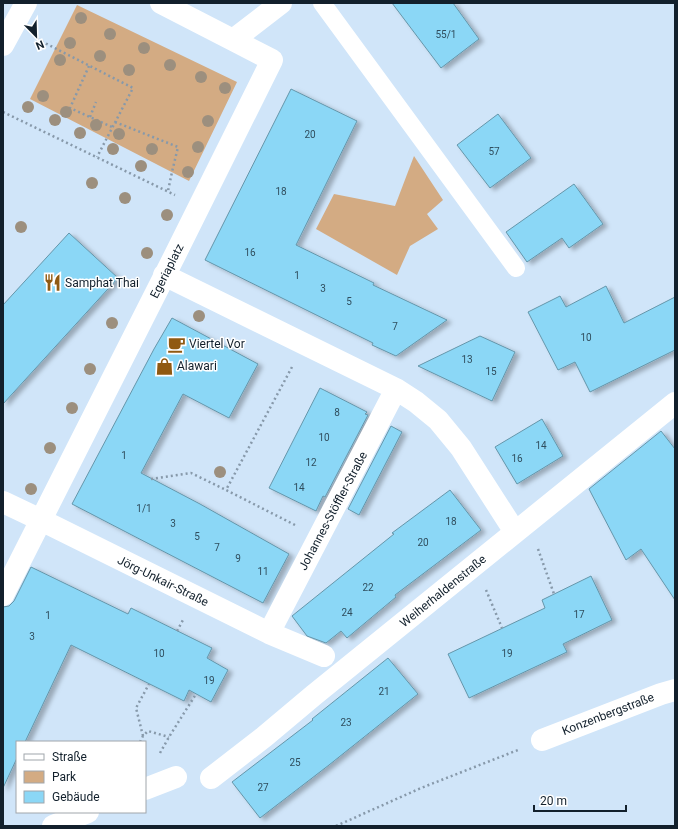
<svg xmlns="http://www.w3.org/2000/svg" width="678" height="829" font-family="Roboto,sans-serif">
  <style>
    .green { fill: #d3ab83 }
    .building { fill: #8bd7f6; stroke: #6596aa; filter: url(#shadow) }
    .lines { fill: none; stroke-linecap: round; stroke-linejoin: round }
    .path { stroke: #8799aa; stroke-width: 2.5; stroke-dasharray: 2 3; stroke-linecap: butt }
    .service { stroke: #fff; stroke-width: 18 }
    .minor { stroke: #fff; stroke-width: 22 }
    .tree { fill: #9c8f7e }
    .labels { text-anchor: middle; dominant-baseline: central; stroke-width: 3; stroke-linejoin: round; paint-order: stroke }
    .number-label { font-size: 10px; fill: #304e5e }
    .street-label { font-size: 12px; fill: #12202c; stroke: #fff }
    .poi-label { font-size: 12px; fill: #12202c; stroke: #fff; text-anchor: start }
  </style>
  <defs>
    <filter id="shadow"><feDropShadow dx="4.5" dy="2.5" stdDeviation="2" flood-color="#0004"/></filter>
  </defs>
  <rect width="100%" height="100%" fill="#d0e5f9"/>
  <!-- green -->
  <path class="green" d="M77 5 237 82 189 181 30 99Z
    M414 156 443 200 427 214 438 229 410 246 397 275 316 229 334 194 395 206Z"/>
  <!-- building -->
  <path class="building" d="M392 3H453L479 39 441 68Z
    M291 89 357 121 296 245 374 283 373 285 447 320 396 356 372 345 373 343 205 260Z
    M498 114 531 158 490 188 457 145Z
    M574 184 603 224 569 248 562 238 527 262 506 232Z
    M69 233 118 278 3 404V305Z
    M606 286 624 323 675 297V350L590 392 575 362 558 370 528 312 560 296 566 307Z
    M172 318 258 364 229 418 183 394 141 473 200 504 289 554 263 603 72 504 154 349Z
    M480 336 515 352 492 401 418 366Z
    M320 388 367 412 365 414 368 415 325 497 323 496 316 511 269 488Z
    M542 419 563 456 517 484 495 447Z
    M391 426 402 432 359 515 348 509Z
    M661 431 675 449V600L641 549 626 560 589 489Z
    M450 490 481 530 395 595 396 597 347 638 341 631 326 643 307 636 292 616 394 534 392 533Z
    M31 567 128 614 131 608 212 648 207 658 228 670 211 702 189 690 184 701 71 645 25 742H17V758L3 788V607L9 606 14 601Z
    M591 576 612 620 563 644 567 652 469 698 448 654 545 608 542 600Z
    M388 658 418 694 329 765 260 818 232 782 313 720 312 719Z"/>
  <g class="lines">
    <!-- path -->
    <path class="path" d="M37 39 133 88 97 157
      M89 66 70 108 112 127
      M3 112 175 195
      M90 117 96 102
      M115 122 178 147 172 172 168 191
      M292 367 226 490 295 525
      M151 479 191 473 226 490
      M538 549 554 594
      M486 590 502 628
      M177 631 183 620
      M143 736 136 708 149 684
      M140 742 143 736 148 731 169 737
      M160 753 169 737 196 694
      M336 826 421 788 518 750"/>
    <!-- service -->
    <path class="service" d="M322 3 516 268"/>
    <!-- minor -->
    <path class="minor" d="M161 3 233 40 281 3
      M3 45 26 3
      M164 275 396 389 416 402 438 420 461 448 515 532
      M3 502 41 520 269 633 324 656
      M3 595 176 253 272 60 233 40
      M269 633 396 389
      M542 740 661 694 675 690
      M211 778 264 737 314 695 675 403
      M145 789 176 777
      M53 826 88 812"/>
  </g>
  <!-- trees -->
  <g class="tree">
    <circle cx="81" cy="18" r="6"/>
    <circle cx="110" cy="34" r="6"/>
    <circle cx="70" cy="43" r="6"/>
    <circle cx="144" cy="48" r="6"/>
    <circle cx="100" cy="56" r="6"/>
    <circle cx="60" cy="60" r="6"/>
    <circle cx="170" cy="65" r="6"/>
    <circle cx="129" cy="70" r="6"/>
    <circle cx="201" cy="77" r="6"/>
    <circle cx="225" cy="88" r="6"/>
    <circle cx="43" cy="96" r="6"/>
    <circle cx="28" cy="107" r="6"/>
    <circle cx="66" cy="112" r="6"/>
    <circle cx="55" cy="120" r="6"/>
    <circle cx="208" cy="121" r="6"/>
    <circle cx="96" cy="125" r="6"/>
    <circle cx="80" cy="133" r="6"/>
    <circle cx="119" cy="134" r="6"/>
    <circle cx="198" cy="147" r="6"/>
    <circle cx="113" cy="149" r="6"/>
    <circle cx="152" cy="149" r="6"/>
    <circle cx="141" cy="166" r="6"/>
    <circle cx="188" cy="172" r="6"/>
    <circle cx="92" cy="183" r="6"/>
    <circle cx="125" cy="198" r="6"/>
    <circle cx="167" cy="215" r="6"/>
    <circle cx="21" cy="227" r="6"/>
    <circle cx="147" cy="253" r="6"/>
    <circle cx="199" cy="316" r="6"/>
    <circle cx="112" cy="323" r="6"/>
    <circle cx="90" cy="369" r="6"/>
    <circle cx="72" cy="408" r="6"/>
    <circle cx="50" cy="448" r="6"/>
    <circle cx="220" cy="472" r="6"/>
    <circle cx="31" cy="489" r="6"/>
  </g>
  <!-- icons -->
  <defs>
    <symbol id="restaurant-bare" viewBox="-9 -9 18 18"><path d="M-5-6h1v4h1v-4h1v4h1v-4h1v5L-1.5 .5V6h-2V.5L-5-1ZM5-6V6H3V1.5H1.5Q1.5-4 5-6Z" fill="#905911" stroke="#fff" stroke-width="2.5" paint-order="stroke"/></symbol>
    <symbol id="cafe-bare" viewBox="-9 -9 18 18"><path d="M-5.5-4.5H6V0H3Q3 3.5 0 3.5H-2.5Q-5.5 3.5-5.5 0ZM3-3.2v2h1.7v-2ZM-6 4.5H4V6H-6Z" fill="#905911" stroke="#fff" stroke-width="2.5" paint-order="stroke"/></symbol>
    <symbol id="shop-bare" viewBox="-9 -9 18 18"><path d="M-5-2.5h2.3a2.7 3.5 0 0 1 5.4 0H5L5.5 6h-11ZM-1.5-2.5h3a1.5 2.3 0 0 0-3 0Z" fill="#905911" stroke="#fff" stroke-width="2.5" paint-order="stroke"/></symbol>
  </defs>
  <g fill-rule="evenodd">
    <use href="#restaurant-bare" x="40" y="270" width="25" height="25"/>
    <use href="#cafe-bare" x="164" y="332" width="25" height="25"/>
    <use href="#shop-bare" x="152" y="354" width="25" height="25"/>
  </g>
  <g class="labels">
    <!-- number labels -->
    <g class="number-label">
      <text x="446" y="34">55/1</text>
      <text x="310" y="134">20</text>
      <text x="494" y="151">57</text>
      <text x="281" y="191">18</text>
      <text x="250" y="252">16</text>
      <text x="297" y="275">1</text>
      <text x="323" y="288">3</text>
      <text x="349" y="301">5</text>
      <text x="395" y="326">7</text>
      <text x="586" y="337">10</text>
      <text x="467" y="359">13</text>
      <text x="491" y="371">15</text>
      <text x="337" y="412">8</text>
      <text x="324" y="437">10</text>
      <text x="541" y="445">14</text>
      <text x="124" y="455">1</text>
      <text x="517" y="458">16</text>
      <text x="311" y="462">12</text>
      <text x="299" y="487">14</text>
      <text x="144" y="508">1/1</text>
      <text x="451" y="521">18</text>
      <text x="173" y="523">3</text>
      <text x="197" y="536">5</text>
      <text x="423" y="542">20</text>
      <text x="217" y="547">7</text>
      <text x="238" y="558">9</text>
      <text x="263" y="571">11</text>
      <text x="368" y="587">22</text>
      <text x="347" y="612">24</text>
      <text x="579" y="614">17</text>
      <text x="48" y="615">1</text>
      <text x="32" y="636">3</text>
      <text x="159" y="653">10</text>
      <text x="507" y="653">19</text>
      <text x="209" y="680">19</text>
      <text x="384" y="691">21</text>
      <text x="346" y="722">23</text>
      <text x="295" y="762">25</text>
      <text x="263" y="787">27</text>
    </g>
    <!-- street labels -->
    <g class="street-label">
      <text transform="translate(167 271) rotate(-63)">Egeriaplatz</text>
      <text transform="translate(333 511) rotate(-62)">Johannes-Stöffler-Straße</text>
      <text transform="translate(163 581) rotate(26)">Jörg-Unkair-Straße</text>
      <text transform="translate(443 591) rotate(-39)">Weiherhaldenstraße</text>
      <text transform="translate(608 714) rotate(-21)">Konzenbergstraße</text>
    </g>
    <!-- poi labels -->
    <g class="poi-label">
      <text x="65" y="283">Samphat Thai</text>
      <text x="189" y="344">Viertel Vor</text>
      <text x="177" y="366">Alawari</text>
    </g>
  </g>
  <!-- border -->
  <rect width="678" height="829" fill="none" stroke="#12202c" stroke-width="8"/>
  <!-- legend -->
  <rect x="16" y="741" width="130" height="72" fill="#ffffff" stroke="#a0a6ab"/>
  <rect x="24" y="754" width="20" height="6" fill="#ffffff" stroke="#a0a6ab"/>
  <text x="52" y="761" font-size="12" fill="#12202c">Straße</text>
  <rect x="24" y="771" width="20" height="12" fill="#d3ab83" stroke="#a0a6ab"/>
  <text x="52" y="781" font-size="12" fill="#12202c">Park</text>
  <rect x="24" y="791" width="20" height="12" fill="#8bd7f6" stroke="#a0a6ab"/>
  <text x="52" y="801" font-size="12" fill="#12202c">Gebäude</text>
  <!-- north arrow -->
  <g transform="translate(36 36) rotate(157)" stroke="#ffffff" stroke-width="3" paint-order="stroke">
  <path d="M0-3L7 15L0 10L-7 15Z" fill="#12202c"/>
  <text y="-6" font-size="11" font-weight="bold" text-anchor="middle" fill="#12202c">N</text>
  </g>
  <!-- scale -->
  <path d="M534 805v6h92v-6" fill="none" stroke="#12202c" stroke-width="2"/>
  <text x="540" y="805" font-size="12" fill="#12202c" stroke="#ffffff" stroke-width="3" paint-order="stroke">20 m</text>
</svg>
